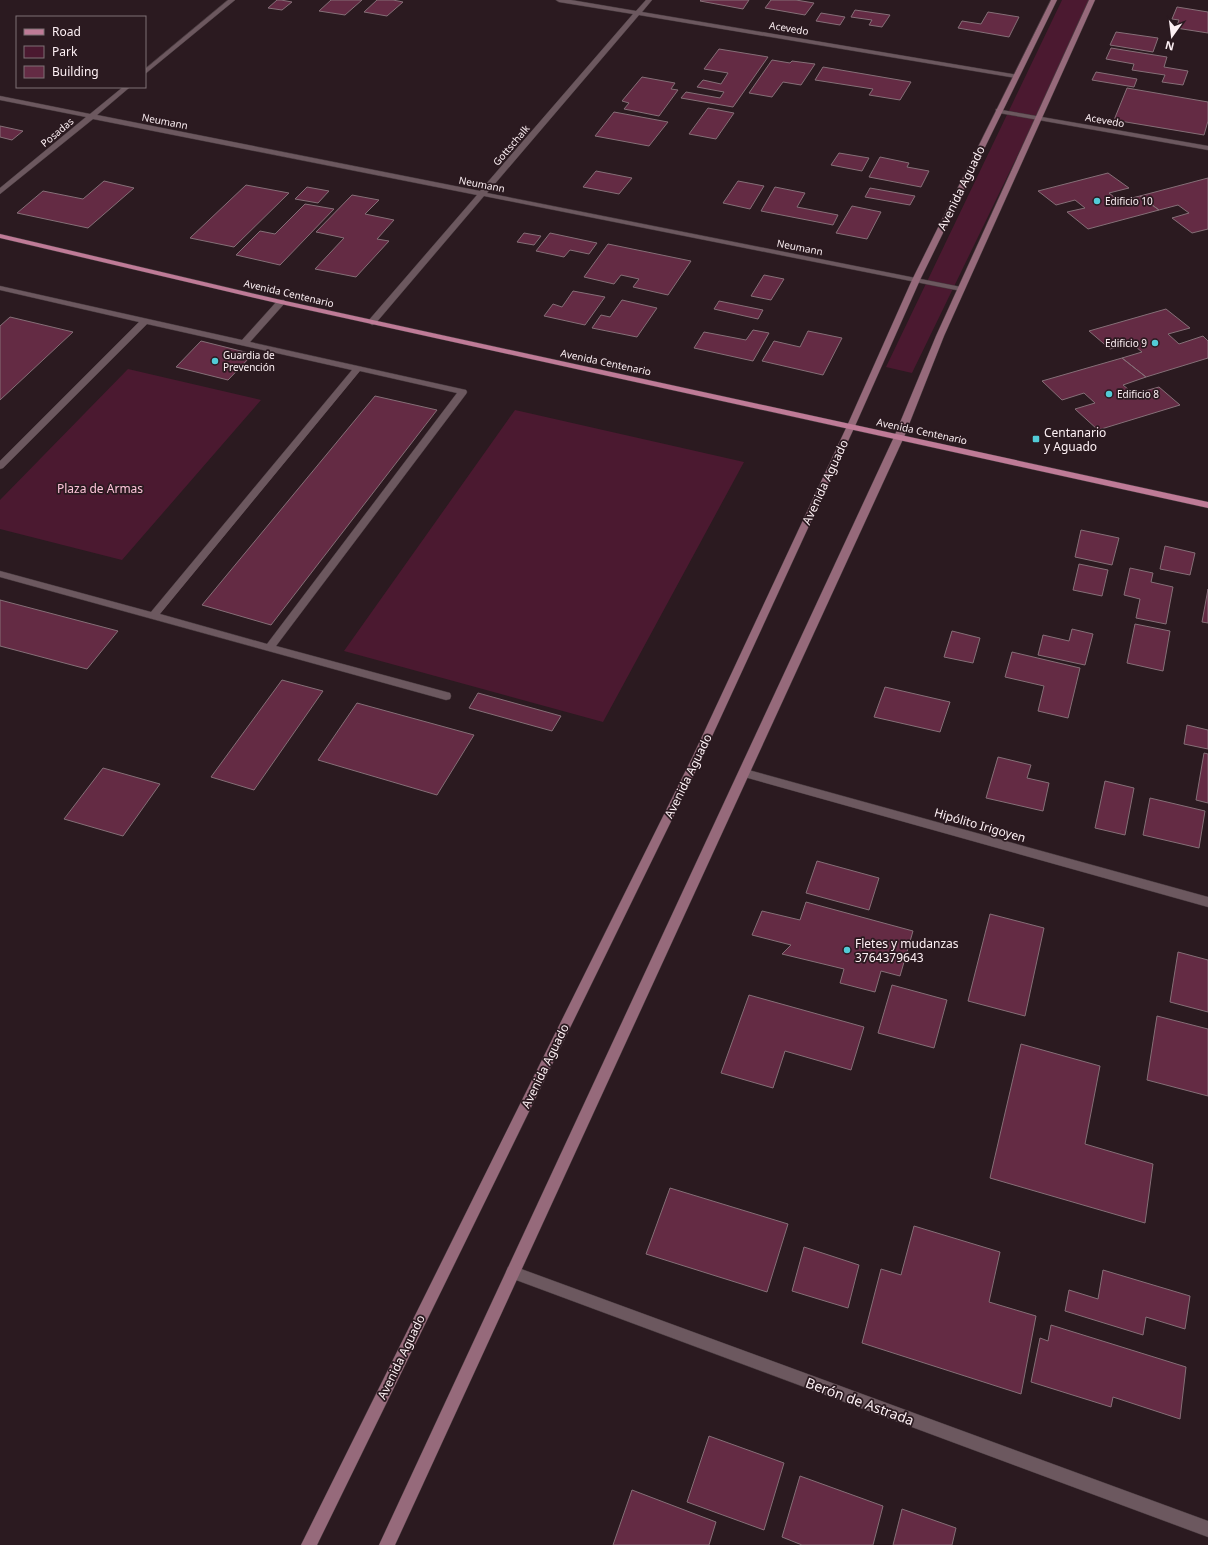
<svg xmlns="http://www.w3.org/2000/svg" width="1208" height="1545" font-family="'Noto Sans',sans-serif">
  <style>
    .green { fill: #4b1930 }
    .building { fill: #642b44; stroke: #856f77 }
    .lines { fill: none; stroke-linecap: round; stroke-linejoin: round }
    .service-casing { stroke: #46393d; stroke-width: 1 }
    .minor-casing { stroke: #46393d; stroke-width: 1 }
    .secondary-casing { stroke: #46393d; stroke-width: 1 }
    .primary-casing { stroke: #46393d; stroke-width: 1 }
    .service { fill: #6c585f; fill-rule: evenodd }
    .minor { fill: #6c585f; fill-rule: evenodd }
    .secondary { fill: #966a7b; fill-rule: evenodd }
    .primary { fill: #bf7b97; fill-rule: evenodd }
    .poi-dot { fill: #52cbd7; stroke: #2b1a20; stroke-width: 1.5 }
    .labels { text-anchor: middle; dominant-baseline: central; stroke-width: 3.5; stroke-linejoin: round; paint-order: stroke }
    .far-street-label { font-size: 10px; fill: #fdf0f4; stroke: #2b1a20 }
    .far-poi-label { font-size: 10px; fill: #fdf0f4; stroke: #2b1a20; text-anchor: start }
    .street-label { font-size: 12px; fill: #fdf0f4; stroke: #2b1a20 }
    .poi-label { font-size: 12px; fill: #fdf0f4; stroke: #2b1a20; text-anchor: start }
    .park-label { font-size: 12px; fill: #fdc4d9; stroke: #2b1a20 }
    .near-street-label { font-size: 14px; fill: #fdf0f4; stroke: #2b1a20 }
  </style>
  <rect width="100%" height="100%" fill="#2b1a20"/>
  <!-- green -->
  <path class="green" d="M1062 0H1093L912 373 886 367Z
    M128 369 261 400 122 560 0 529V500Z
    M515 410 744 462 603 722 344 651Z"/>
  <!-- building -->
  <path class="building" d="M277 0H281L292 2 282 10 268 8Z
    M331 0H362L345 15 319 11Z
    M377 0H393L403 2 387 16 364 12Z
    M701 0H749L743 9 700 1Z
    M771 0H796L814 3 805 15 765 8Z
    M1177 7 1208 12V33L1176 28 1179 20 1172 19Z
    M855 10 890 15 882 27 869 25 872 20 851 17Z
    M988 12 1019 17 1009 37 958 28 962 21 981 24Z
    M821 13 845 17 840 25 816 21Z
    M1116 32 1158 38 1153 52 1110 45Z
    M1111 48 1167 57 1164 67 1188 71 1183 85 1162 82 1165 75 1132 70 1134 64 1106 59Z
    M719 49 768 57 733 107 681 98 686 92 720 98 724 92 697 87 703 80 721 84 728 73 704 69Z
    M772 60 790 63 792 61 815 64 801 85 783 82 772 97 749 93Z
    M823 67 911 82 900 100 869 95 873 89 815 80Z
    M1096 72 1137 79 1134 87 1092 80Z
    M642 77 675 83 671 89 678 90 659 116 624 109 629 103 622 101Z
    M1127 88 1208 102V121L1204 135 1114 120Z
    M708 108 734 113 716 139 689 134Z
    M614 112 668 122 649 146 595 136Z
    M0 126 23 131 12 140 0 137Z
    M839 153 869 158 862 171 831 165Z
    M880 157 909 163 907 167 929 171 921 187 869 177Z
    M596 171 632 178 619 194 583 187Z
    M1108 173 1129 188 1109 193 1119 201 1140 196 1159 210 1088 229 1067 212 1085 208 1075 200 1056 205 1038 191Z
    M1208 178V229L1192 233 1172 218 1189 213 1178 205 1159 210 1140 196Z
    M104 181 134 188 88 228 17 213 43 191 83 199Z
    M738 181 764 186 750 209 723 203Z
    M246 185 289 193 234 247 190 238Z
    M307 187 329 191 318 203 295 199Z
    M775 187 805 193 797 207 838 215 833 225 761 211Z
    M870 188 915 196 910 205 865 197Z
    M352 195 379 200 365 214 394 220 377 239 389 241 356 277 315 269 344 238 316 232Z
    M305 204 334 209 280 265 236 255 260 231 275 234Z
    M852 206 881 212 867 239 836 233Z
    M524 233 541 236 534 245 517 242Z
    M550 233 597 243 589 254 570 250 564 257 536 251Z
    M608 244 691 261 668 295 633 287 639 279 621 275 614 284 584 277Z
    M764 275 784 279 771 300 751 296Z
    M573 291 605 297 585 325 544 316 553 304 562 307Z
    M622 300 657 308 637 337 592 328 601 315 610 317Z
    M719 301 763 310 758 319 714 309Z
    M1166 309 1190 328 1168 334 1179 344 1203 336 1208 341V358L1146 377 1122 358 1142 352 1131 343 1110 349 1089 331Z
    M10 317 73 332 0 400V326Z
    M753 330 769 333 753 361 694 348 704 332 746 340Z
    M808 331 842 338 823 375 762 361 774 341 800 347Z
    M201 341 253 354 228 380 176 367Z
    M1122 358 1146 377 1123 385 1134 394 1159 387 1180 405 1098 430 1075 409 1095 403 1084 393 1062 400 1042 381Z
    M375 396 437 410 271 625 202 605Z
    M1081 530 1119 538 1112 565 1075 557Z
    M1165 546 1195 553 1190 575 1160 569Z
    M1079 564 1108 570 1102 596 1073 590Z
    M1130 568 1153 573 1151 582 1173 587 1166 624 1136 618 1140 599 1124 595Z
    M1208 589V623L1202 622Z
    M0 600 118 631 87 669 0 646Z
    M1135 624 1170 631 1163 671 1127 663Z
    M1072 629 1093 634 1085 665 1038 655 1043 635 1069 641Z
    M952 631 980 638 973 663 944 657Z
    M1012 652 1080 668 1068 718 1038 711 1044 686 1005 677Z
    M282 680 323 691 254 790 211 777Z
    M885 687 950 702 940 732 874 717Z
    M478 693 561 716 552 731 469 708Z
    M357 703 474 735 437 795 318 760Z
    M1187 725 1208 730V749L1184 744Z
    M1204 753 1208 754V803L1196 800Z
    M998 757 1031 765 1027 778 1049 783 1043 811 986 798Z
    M103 768 160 784 123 836 64 819Z
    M1105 781 1134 788 1125 835 1095 828Z
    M1150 798 1205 811 1199 848 1143 835Z
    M817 861 879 878 869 910 806 893Z
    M806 902 913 931 900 976 881 971 875 992 840 983 844 969 782 954 791 945 752 935 762 911 800 920Z
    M990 914 1044 928 1025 1016 968 1001Z
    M1178 952 1208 960V1012L1170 1002Z
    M892 985 947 1000 934 1048 878 1033Z
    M749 995 864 1027 851 1070 785 1051 773 1088 721 1073Z
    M1157 1016 1208 1029V1096L1147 1080Z
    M1021 1044 1100 1066 1085 1144 1153 1164 1145 1223 990 1178Z
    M670 1188 788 1224 767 1292 646 1254Z
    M914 1226 1000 1252 989 1302 1036 1316 1021 1394 862 1343 881 1269 901 1275Z
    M804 1247 859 1265 848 1308 792 1291Z
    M1103 1270 1190 1296 1185 1329 1146 1317 1143 1335 1065 1311 1069 1290 1098 1299Z
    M1051 1325 1186 1367 1180 1419 1113 1397 1111 1407 1031 1382 1040 1338 1048 1341Z
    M709 1436 784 1463 764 1530 687 1502Z
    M800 1476 883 1506 873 1545H802L782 1537Z
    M632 1490 716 1522 709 1545H613Z
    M902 1509 956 1528 952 1545H893Z"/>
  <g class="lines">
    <defs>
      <path id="service" d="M0 286 242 340 278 300H284L285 302 284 304 250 342 466 390 467 392 466 394 276 646 450 693 451 696 450 699 446 700 0 577V571L151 612 352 370 147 324 3 468 0 469V461L139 322 0 290ZM360 371 457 393 267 644 160 614Z"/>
      <path id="minor" d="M228 0H235L145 74V69Z
        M556 0H571L636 11 646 0H652L642 12 1018 75 1019 76 1016 78 639 15 487 193 961 287H964V291H961L484 196 375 324 372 325 368 322 369 320 477 195 93 119 0 194V188L86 117 0 100V96L90 114 123 87H130L97 115 480 191 633 14 559 2Z
        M996 109 1208 146V150L999 113H996Z
        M745 769 1208 897V907L741 776 739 773 741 770Z
        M513 1266 1208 1521V1537L508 1277 506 1272 508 1267Z"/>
      <path id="secondary" d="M1051 0H1057L920 280 855 426 702 758 317 1545H301L692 758 847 426 912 280Z
        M1089 0H1095L944 336 904 437 395 1545H379L894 437 936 336Z"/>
      <path id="primary" d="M0 234 281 300 1208 502V508L281 304 0 238Z"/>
    </defs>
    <!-- service casing -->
    <use href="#service" class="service-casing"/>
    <!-- minor casing -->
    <use href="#minor" class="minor-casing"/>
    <!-- secondary casing -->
    <use href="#secondary" class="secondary-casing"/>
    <!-- primary casing -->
    <use href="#primary" class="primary-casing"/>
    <!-- service -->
    <use href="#service" class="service"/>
    <!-- minor -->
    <use href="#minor" class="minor"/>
    <!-- secondary -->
    <use href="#secondary" class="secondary"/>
    <!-- primary -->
    <use href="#primary" class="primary"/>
  </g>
  <!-- markers -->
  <g class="poi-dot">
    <circle cx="1097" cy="201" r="4"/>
    <circle cx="1155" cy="343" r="4"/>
    <circle cx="215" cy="361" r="4"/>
    <circle cx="1109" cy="394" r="4"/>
    <rect x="1032" y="435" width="8" height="8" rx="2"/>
    <circle cx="847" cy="950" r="4"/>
  </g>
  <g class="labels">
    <!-- far-street labels -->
    <g class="far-street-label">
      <text transform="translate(789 28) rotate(9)">Acevedo</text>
      <text transform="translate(1105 120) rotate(10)">Acevedo</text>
      <text transform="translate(165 121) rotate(11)">Neumann</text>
      <text transform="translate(57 132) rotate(-40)">Posadas</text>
      <text transform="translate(511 145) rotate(-49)">Gottschalk</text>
      <text transform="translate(482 184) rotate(11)">Neumann</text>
      <text transform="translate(800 247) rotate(11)">Neumann</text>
      <text transform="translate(289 293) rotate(13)">Avenida Centenario</text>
      <text transform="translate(606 362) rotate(12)">Avenida Centenario</text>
      <text transform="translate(922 431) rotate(12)">Avenida Centenario</text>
    </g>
    <!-- far-poi labels -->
    <g class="far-poi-label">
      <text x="1105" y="201">Edificio 10</text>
      <text x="1147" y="343" text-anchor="end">Edificio 9</text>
      <text x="223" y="355">Guardia de<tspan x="223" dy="12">Prevención</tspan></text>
      <text x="1117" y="394">Edificio 8</text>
    </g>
    <!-- street labels -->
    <g class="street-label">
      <text transform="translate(961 188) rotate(-64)">Avenida Aguado</text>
      <text transform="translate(825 482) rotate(-65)">Avenida Aguado</text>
      <text transform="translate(688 776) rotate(-64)">Avenida Aguado</text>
      <text transform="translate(980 825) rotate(16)">Hipólito Irigoyen</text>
      <text transform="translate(545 1066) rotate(-64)">Avenida Aguado</text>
      <text transform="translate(401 1357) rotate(-64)">Avenida Aguado</text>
    </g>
    <!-- poi labels -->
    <g class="poi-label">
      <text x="1044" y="432">Centanario<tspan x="1044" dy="14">y Aguado</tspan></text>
      <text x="855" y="943">Fletes y mudanzas<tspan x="855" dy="14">3764379643</tspan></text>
    </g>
    <!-- park labels -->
    <g class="park-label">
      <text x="100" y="488">Plaza de Armas</text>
    </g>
    <!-- near-street labels -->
    <g class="near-street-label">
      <text transform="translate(860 1401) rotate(20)">Berón de Astrada</text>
    </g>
  </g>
  <!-- legend -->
  <rect x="16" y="16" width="130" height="72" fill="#2b1a20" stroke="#7f7075"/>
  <rect x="24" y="29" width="20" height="6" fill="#bf7b97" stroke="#7f7075"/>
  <text x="52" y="36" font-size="12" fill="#fdf0f4">Road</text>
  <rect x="24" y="46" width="20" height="12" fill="#4b1930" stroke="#7f7075"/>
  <text x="52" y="56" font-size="12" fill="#fdf0f4">Park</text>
  <rect x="24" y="66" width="20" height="12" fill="#642b44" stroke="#7f7075"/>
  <text x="52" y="76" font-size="12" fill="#fdf0f4">Building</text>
  <!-- north arrow -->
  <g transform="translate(1172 36) rotate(194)" stroke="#2b1a20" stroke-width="3" paint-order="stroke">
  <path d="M0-3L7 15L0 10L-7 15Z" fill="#fdf0f4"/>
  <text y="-6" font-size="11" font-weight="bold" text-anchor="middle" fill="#fdf0f4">N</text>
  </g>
</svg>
